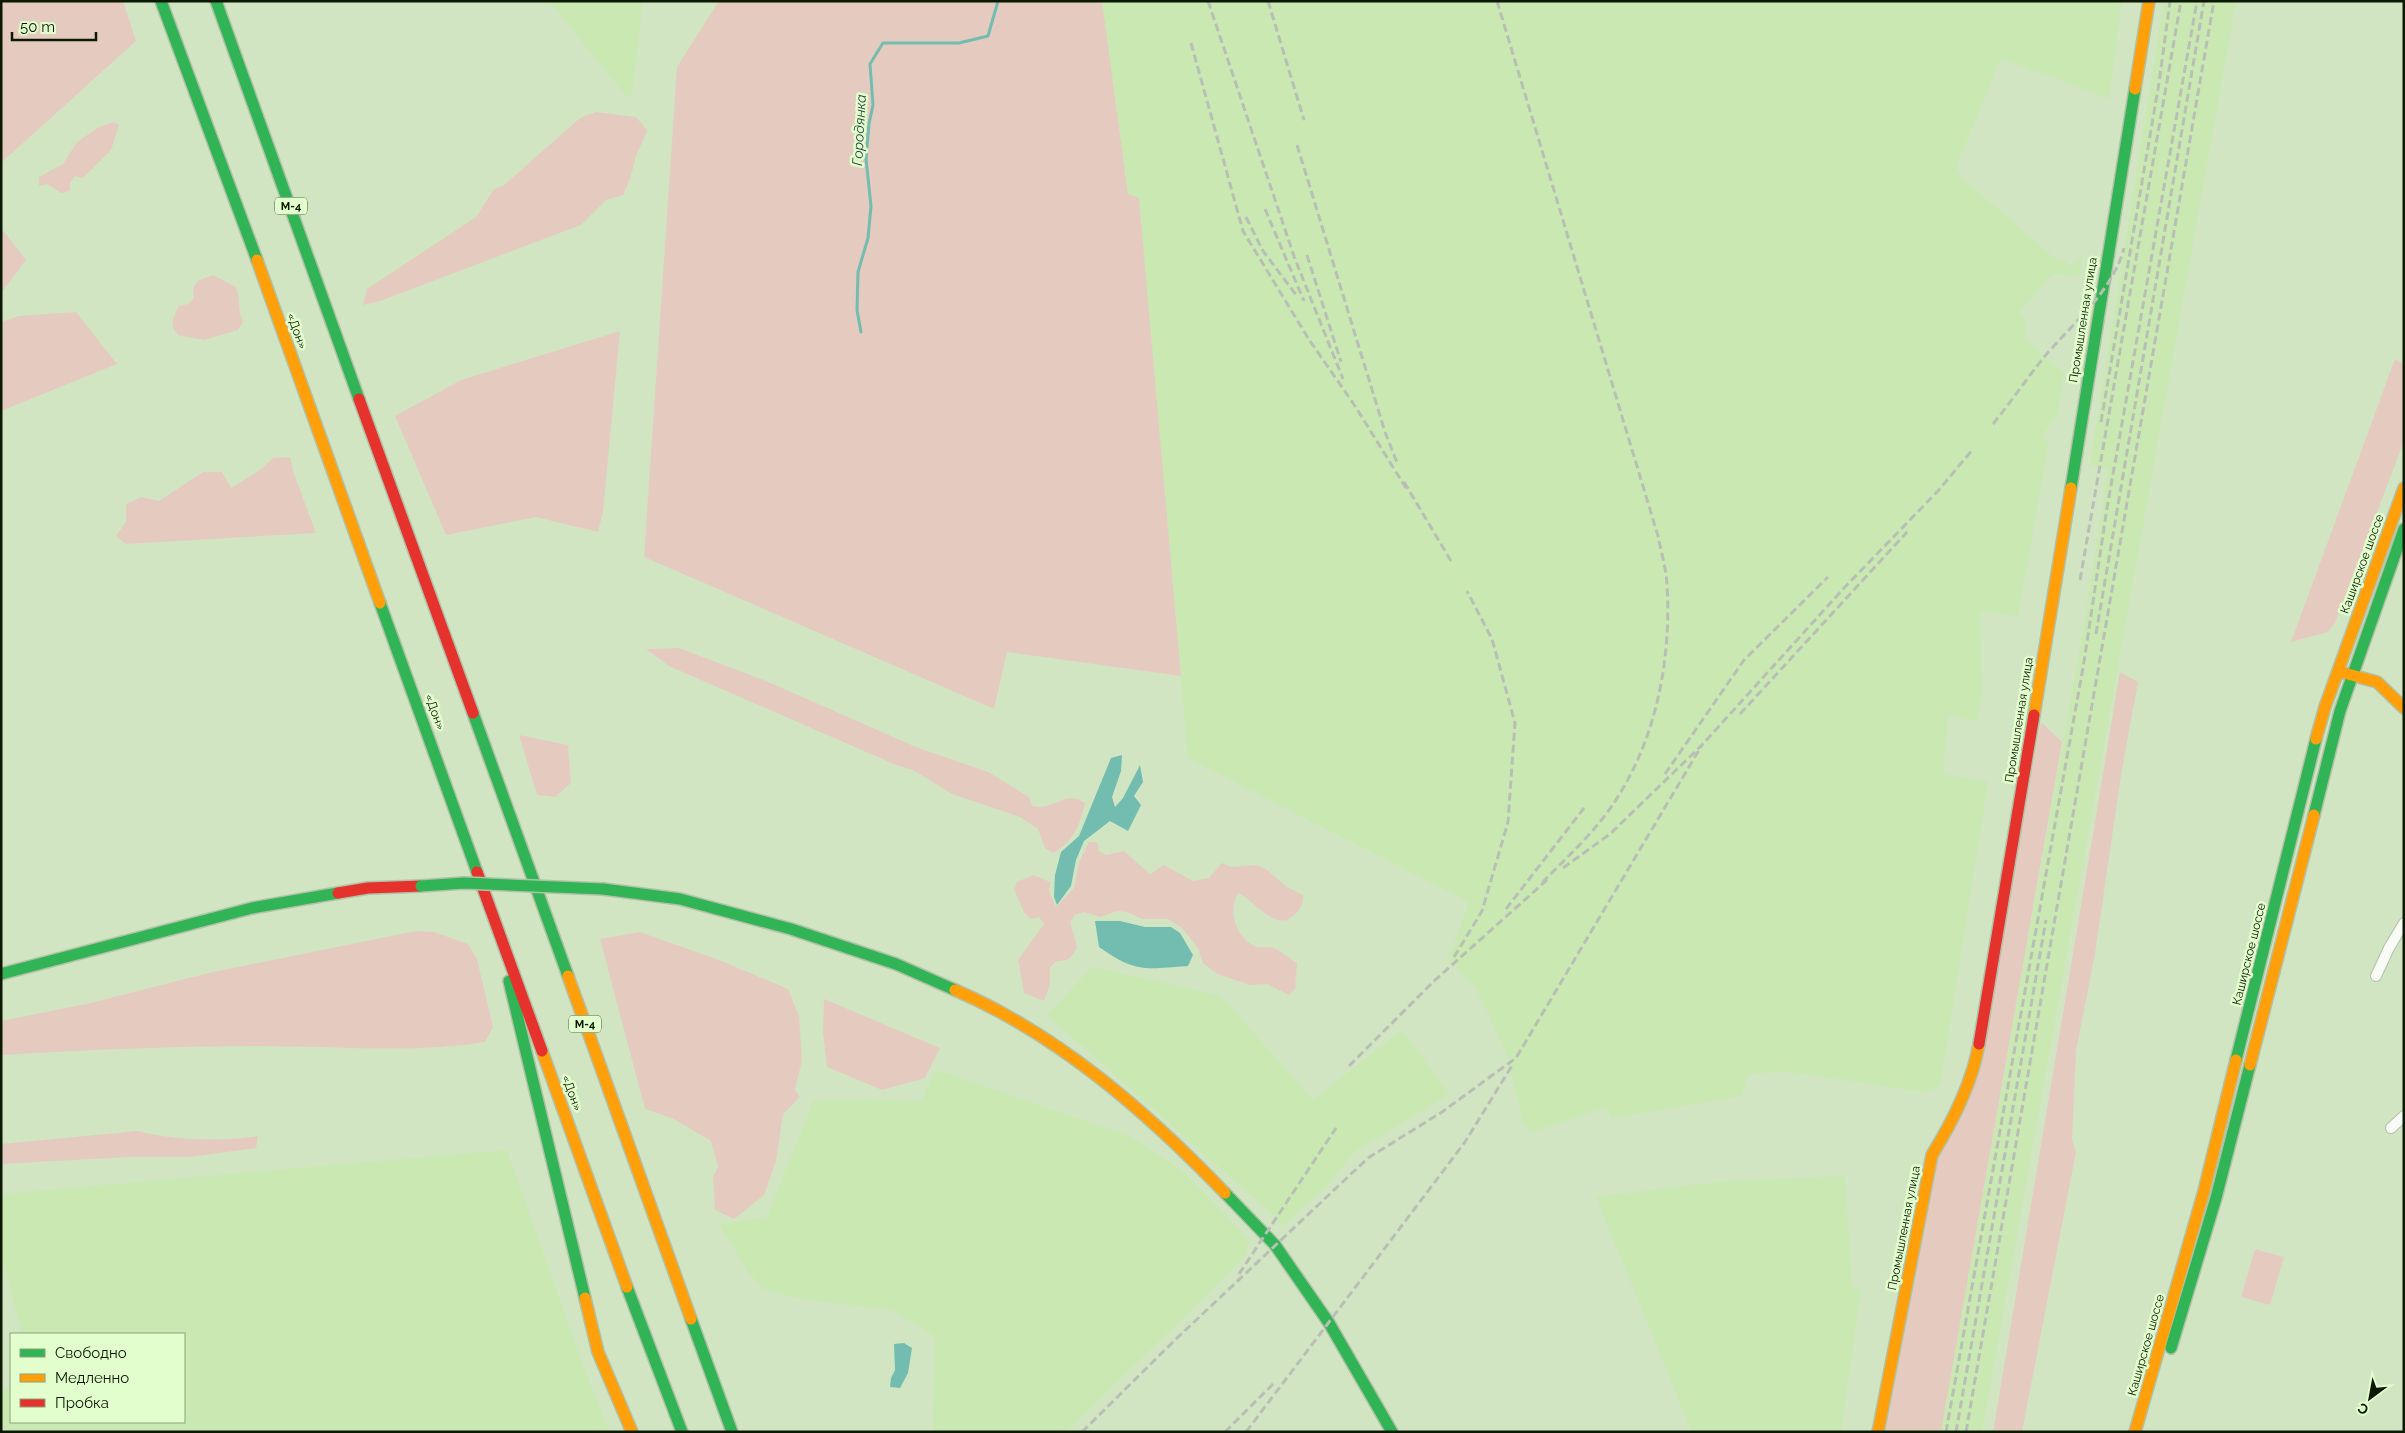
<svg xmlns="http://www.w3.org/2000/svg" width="2405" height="1433" font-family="Raleway,sans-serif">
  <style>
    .built { fill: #c9e8b2 }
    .green { fill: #e5cbbf }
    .water { fill: #73bcb0 }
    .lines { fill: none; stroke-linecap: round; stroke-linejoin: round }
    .stream { stroke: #73bcb0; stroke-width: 3 }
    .street-casing { stroke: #b1c1a6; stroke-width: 12 }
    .fast-casing { stroke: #b1c1a6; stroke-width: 14 }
    .slow-casing { stroke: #b1c1a6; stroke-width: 14 }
    .jam-casing { stroke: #b1c1a6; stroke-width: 14 }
    .street { stroke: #f8fbf6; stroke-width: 10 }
    .fast { stroke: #30b455; stroke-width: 11 }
    .slow { stroke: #ff9f0a; stroke-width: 11 }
    .jam { stroke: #e5322d; stroke-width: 11 }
    .rail { stroke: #b9bfb5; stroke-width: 3; stroke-dasharray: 8 4; stroke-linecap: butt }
    .fast-bridge-casing { stroke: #b1c1a6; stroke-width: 14; stroke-linecap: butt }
    .fast-bridge { stroke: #30b455; stroke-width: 11 }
    .labels { text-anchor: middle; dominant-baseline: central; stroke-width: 5; stroke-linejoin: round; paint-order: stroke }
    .shield { fill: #e1fecc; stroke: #4b5d3f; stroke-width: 1 }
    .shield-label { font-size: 11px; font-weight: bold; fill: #0b1802 }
    .street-label { font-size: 12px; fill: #0b1802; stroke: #e1fecc }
    .water-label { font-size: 14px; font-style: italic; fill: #1f3d3b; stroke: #e1fecc }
  </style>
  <rect width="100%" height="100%" fill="#d1e5c3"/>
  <!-- built -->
  <path class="built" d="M549 1H643L632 94 628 98Z
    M1102 1H2122L2109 99 2001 58 1956 167 1962 178 2059 262 2063 259 2071 267 2083 254 2079 276 2053 274 2019 312 2025 320V339L2064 373 2057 415 2040 438 2049 441 2018 616 1980 611 1982 691 1977 722 1948 715 1943 774 1988 782 1940 1086 1926 1092 1782 1071 1748 1075 1742 1096 1612 1118 1606 1107 1532 1132 1523 1123 1508 1057 1475 986 1448 960 1469 902 1188 758 1139 198 1128 194Z
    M2164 1H2236L1982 1432H1941L2085 619 2108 470 2090 465Z
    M1092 967 1221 996 1313 1100 1402 1030 1449 1094 1353 1153 1329 1183 1283 1226 1270 1212 1047 1015Z
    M936 1070 1129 1136 1184 1172 1249 1240 1244 1258 1066 1432H933L935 1337 892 1310 801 1299 764 1289 748 1272 719 1224 767 1217 814 1100 921 1101Z
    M507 1150 576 1346 609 1432H1V1391L11 1387V1422H184V1334H22L1 1252V1194Z
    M1845 1176 1852 1289H1861L1841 1432H1692L1596 1197 1717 1182Z"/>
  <!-- green -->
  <path class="green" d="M1 1H123L136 41 1 163Z
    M719 1H1102L1128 194 1139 198 1181 676 1007 652 994 709 644 557 677 67Z
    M596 112 636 117 647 130C644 141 636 152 634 164 631 175 629 184 623 195L606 200 581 225 380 301 363 305 367 289 476 217 494 189 503 186 580 118Z
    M113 122 119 125 111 150 83 178 75 176 70 183V191L61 193 47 184 39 186V177L63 164 77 142 99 127Z
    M1 228 26 260 1 293Z
    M213 275 236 287C241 299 237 310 243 322L238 330 204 340 178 335C169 325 173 317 179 306L188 304 194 298 193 289 197 281Z
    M76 312 117 364 1 411V322L19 316Z
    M620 331 603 512 598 532 536 517 446 535 395 416 461 380Z
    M2395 359 2404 364V441L2335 623 2328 632 2291 642Z
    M290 457 294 474 316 533 126 544 116 536 126 522V504L142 497 159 501 203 472H222L231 488 260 470 273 458Z
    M679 648 766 681 916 747 988 772 1029 797 1032 806C1055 811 1064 789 1085 803 1081 823 1073 843 1053 853L1045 848 1038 829 1020 817 952 794 913 770 896 765 669 666 646 649Z
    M2120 672 2138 682 2121 775 2095 954 2076 1051 2072 1139 2076 1152 2022 1432H1993Z
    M2041 722 2062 742 1941 1432H1885L1938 1158 1981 1045Z
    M519 735 568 745 571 783 555 797 537 795Z
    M1089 842H1097L1099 851 1106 855 1124 851 1150 874 1164 865 1193 881 1209 878 1222 863 1231 867 1256 865 1266 869 1287 887 1303 895C1303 904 1301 909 1294 915 1276 934 1253 899 1238 893 1228 911 1235 936 1254 946 1260 949 1268 946 1274 948 1281 951 1290 959 1297 963L1295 989 1289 995 1267 984 1250 985 1217 974 1203 963 1198 948 1182 928 1168 919H1142L1127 912 1117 911 1101 917 1084 912 1075 915 1070 922 1077 947C1072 958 1068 961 1057 961L1050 967V984L1044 1001 1024 993 1018 960 1044 924 1039 917 1030 919 1024 912 1014 890 1017 882 1033 875 1050 882 1049 891 1056 907 1074 888 1079 862Z
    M416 931 434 932 468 944 477 959 493 1027 485 1042C410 1054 336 1046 262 1046 175 1046 88 1050 1 1055V1021L86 1004 213 972Z
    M640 932 719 960 788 989 799 1016 802 1060 795 1090 800 1097 783 1114 776 1161 764 1195 734 1219 715 1210 713 1177 718 1167 711 1141 674 1119 645 1109 600 939Z
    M824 999 940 1048 925 1078 882 1090 827 1067 823 1032Z
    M138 1131C168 1140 226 1142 258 1136L256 1148 190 1157H129L1 1164V1144Z
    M2255 1249 2284 1257 2270 1305 2241 1297Z"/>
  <!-- water -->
  <path class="water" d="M1122 755 1121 771 1112 797 1115 807 1123 798 1140 765 1143 782 1134 796 1141 805 1128 831 1110 821 1084 841 1076 860 1071 886 1057 905 1054 897 1055 875 1061 852 1079 836 1111 758Z
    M1095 921H1120L1145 927H1171L1180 933 1193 955 1188 966C1144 969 1136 973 1099 947Z
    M904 1343 912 1348 908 1373 900 1388 890 1387 891 1378 895 1370 894 1344Z"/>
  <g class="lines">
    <!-- stream -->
    <path class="stream" d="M861 332 857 310 858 272 868 238 871 206 866 159 869 124 873 105 870 64 883 43H959L988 36 998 1"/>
    <defs>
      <path id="street" d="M2376 976 2389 948 2404 923
        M2391 1128 2404 1116"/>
      <path id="fast" d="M161 1 257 260
        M216 1 359 399
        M2071 488 2135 89
        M380 603 477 872
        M473 713 568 976
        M2314 815 2340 711 2404 529
        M603 889 680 899 791 929 896 964 955 990
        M1 974 252 908 338 893
        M509 981 585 1298
        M2236 1060 2316 739
        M1225 1193 1275 1245 1329 1323 1392 1432
        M627 1287 682 1432
        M691 1319 732 1432
        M2171 1348 2216 1198 2250 1065"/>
      <path id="slow" d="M2135 89 2149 1
        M257 260 380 603
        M2344 673 2377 682 2404 708
        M2034 715 2071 488
        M2316 739 2325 707 2404 488
        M568 976 691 1319
        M955 990C1059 1035 1147 1112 1225 1193
        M542 1051 627 1287
        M2250 1065 2314 815
        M585 1298 598 1352 632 1432
        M1878 1432 1932 1155C1953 1121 1972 1084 1979 1044
        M2135 1432 2204 1191 2236 1060"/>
      <path id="jam" d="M359 399 473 713
        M477 872 542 1051
        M338 893 368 888 421 886
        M1979 1044 2034 715"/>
    </defs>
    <!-- street casing -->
    <use href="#street" class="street-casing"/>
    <!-- fast casing -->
    <use href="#fast" class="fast-casing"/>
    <!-- slow casing -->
    <use href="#slow" class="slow-casing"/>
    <!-- jam casing -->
    <use href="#jam" class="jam-casing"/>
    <!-- street -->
    <use href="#street" class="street"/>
    <!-- fast -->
    <use href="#fast" class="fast"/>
    <!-- slow -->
    <use href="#slow" class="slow"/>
    <!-- jam -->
    <use href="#jam" class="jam"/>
    <!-- rail -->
    <path class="rail" d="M1208 1 1295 259 1343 379
      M1268 1 1304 120
      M1497 1 1658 536C1661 551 1666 568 1667 584 1672 667 1653 757 1599 823 1582 844 1561 863 1542 883
      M1191 43 1243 231 1308 338 1355 406 1406 488
      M1297 145 1385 432 1398 465
      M1265 209 1304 301
      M1246 217 1263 251 1297 296
      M1307 255 1341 362
      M2101 422 2159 83 2170 1
      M1993 424C2011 402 2027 378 2045 356 2073 323 2113 291 2124 248
      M1404 482 1451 561
      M2080 580 2181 1
      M2096 634 2204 1
      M1740 714 1907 532
      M1665 774 1744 660 1828 577
      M1563 868 1610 834 1702 745 1844 588 1938 491 1973 449
      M1506 909 1584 808
      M1454 957 1482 911 1508 822 1515 723 1492 639 1467 591
      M1349 1066 1433 982 1547 880
      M1239 1274 1336 1128
      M1082 1432 1175 1340 1368 1158 1442 1112 1516 1058 1702 745
      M1225 1432 1275 1382
      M1246 1432 1465 1142 1513 1064
      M1946 1432 2084 662 2107 508 2197 1
      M1956 1432 2046 920
      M1966 1432 2214 1"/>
    <defs>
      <path id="fast-bridge" d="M421 886 464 883 603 889"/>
    </defs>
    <!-- fast-bridge casing -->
    <use href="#fast-bridge" class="fast-bridge-casing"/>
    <!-- fast-bridge -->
    <use href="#fast-bridge" class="fast-bridge"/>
  </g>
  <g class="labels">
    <!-- shield labels -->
    <g class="shield">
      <rect x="275" y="197.5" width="32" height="17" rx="4"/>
      <rect x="569" y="1015.5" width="32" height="17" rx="4"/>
    </g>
    <g class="shield-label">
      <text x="291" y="206">М-4</text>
      <text x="585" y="1024">М-4</text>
    </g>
    <!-- street labels -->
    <g class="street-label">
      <text transform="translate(2083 320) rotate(-81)">Промышленная улица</text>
      <text transform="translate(297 331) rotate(70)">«Дон»</text>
      <text transform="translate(2362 564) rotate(-70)">Каширское шоссе</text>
      <text transform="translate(435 712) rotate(70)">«Дон»</text>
      <text transform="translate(2019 720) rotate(-81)">Промышленная улица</text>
      <text transform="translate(2249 954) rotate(-76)">Каширское шоссе</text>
      <text transform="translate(572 1093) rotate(70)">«Дон»</text>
      <text transform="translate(1904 1228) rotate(-79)">Промышленная улица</text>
      <text transform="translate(2146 1345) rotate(-74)">Каширское шоссе</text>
    </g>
    <!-- water labels -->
    <g class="water-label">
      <text transform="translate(859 130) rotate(-87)">Городянка</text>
    </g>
  </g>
  <!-- border -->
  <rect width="2405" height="1433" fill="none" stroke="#0b1802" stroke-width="5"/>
  <!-- legend -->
  <rect x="10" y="1333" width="175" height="90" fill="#e1fecc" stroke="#8ba27b"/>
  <rect x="20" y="1349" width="25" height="8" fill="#30b455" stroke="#8ba27b"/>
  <text x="55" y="1358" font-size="15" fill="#0b1802">Свободно</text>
  <rect x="20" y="1374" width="25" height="8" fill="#ff9f0a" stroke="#8ba27b"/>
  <text x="55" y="1383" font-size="15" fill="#0b1802">Медленно</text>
  <rect x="20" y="1399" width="25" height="8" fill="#e5322d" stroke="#8ba27b"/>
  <text x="55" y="1408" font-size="15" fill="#0b1802">Пробка</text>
  <!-- north arrow -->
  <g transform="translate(2370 1398) rotate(212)" stroke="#e1fecc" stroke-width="4" paint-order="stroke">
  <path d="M0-4L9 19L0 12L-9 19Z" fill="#0b1802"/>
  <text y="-8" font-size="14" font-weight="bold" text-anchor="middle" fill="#0b1802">С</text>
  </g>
  <!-- scale -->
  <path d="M12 32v8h84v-8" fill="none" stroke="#0b1802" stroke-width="2.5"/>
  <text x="20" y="32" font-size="15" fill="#0b1802" stroke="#e1fecc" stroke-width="4" paint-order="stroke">50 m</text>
</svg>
